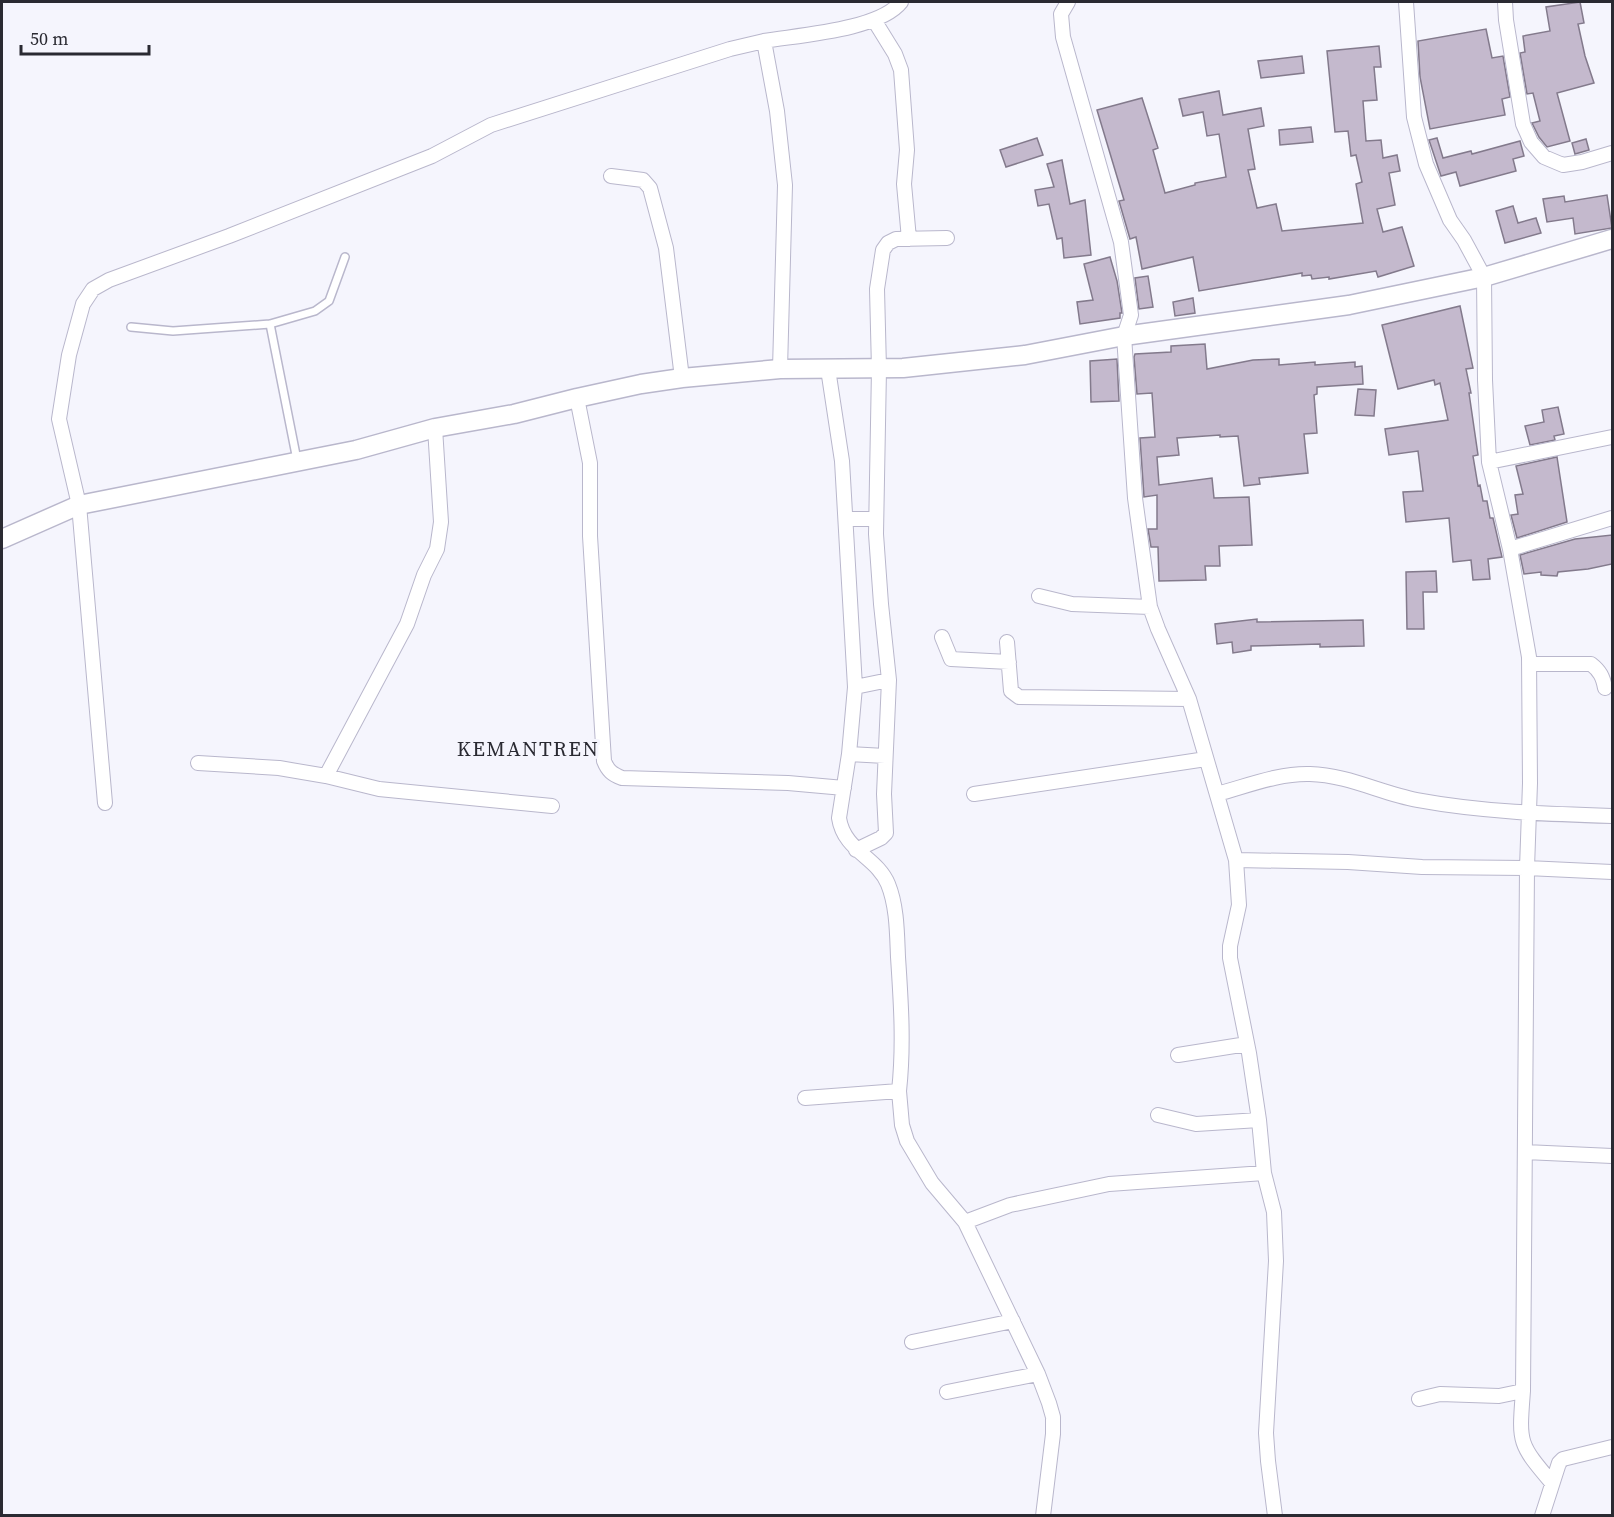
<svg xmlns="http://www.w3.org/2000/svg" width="1614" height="1517" font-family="'Source Serif 4',serif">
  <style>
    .building { fill: #c4b9cd; stroke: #837a8c; stroke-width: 1.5 }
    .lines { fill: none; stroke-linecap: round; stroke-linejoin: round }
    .lane-casing { stroke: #b9b7cc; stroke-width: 10 }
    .street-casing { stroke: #b9b7cc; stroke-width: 16 }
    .secondary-casing { stroke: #b9b7cc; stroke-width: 21 }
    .lane { stroke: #fff; stroke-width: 7 }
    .street { stroke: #fff; stroke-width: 14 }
    .secondary { stroke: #fff; stroke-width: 18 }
    .labels { text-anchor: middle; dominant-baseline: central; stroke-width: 6; stroke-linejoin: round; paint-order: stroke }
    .quarter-label { font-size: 21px; letter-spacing: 1.5px; fill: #2a2a32; stroke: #f5f5fd }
  </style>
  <rect width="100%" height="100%" fill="#f5f5fd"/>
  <!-- building -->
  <path class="building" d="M1580 2 1584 23 1578 24 1585 56 1594 83 1557 93 1570 141 1547 147 1539 137 1532 123 1540 121 1533 93 1527 94 1520 53 1525 52 1523 36 1550 31 1546 7Z
    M1486 29 1492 58 1503 56 1510 97 1502 99 1505 115 1430 129 1420 77 1418 41Z
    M1379 46 1381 67H1374L1377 100 1363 101 1366 141 1381 140 1383 158 1397 155 1400 171 1389 173 1395 205 1377 209 1383 232 1402 227 1414 266 1378 277 1376 271 1329 279V277L1312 279 1311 275 1302 276V273L1199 291 1193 257 1142 269 1136 237 1130 239 1119 201 1124 200 1097 110 1142 98 1158 148 1153 150 1165 193 1195 185V183L1226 177 1219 134 1207 136 1203 112 1183 116 1179 99 1219 91 1223 115 1261 108 1264 126 1248 129 1255 169 1248 170 1257 208 1276 204 1282 231 1363 223 1356 184 1362 182 1356 155 1351 156 1348 131 1335 132 1327 51Z
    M1302 56 1304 73 1261 78 1258 61Z
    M1311 127 1313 142 1280 145 1279 130Z
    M1037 138 1043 155 1006 167 1000 150Z
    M1437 138 1443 158 1471 151 1472 154 1520 141 1524 156 1513 159 1516 171 1460 186 1456 172 1441 176 1429 140Z
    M1586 139 1589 150 1575 154 1572 143Z
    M1062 160 1070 204 1085 200 1091 255 1064 258 1062 238 1057 239 1049 204 1038 206 1035 190 1054 187 1047 164Z
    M1607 195 1612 228 1575 234 1573 218 1547 222 1543 199 1564 196 1565 202Z
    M1513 206 1518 223 1536 218 1541 233 1505 243 1496 211Z
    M1110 257 1117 281 1122 313H1120V318L1080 324 1077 302 1093 300 1084 264Z
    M1148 276 1153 307 1139 309 1135 278Z
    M1193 298 1195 313 1175 316 1173 302Z
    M1460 306 1473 368 1466 369 1471 393H1469L1478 455 1473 456 1478 486 1480 485 1483 501H1487L1490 518H1493L1502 557 1488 559 1490 579 1473 580 1471 560 1453 562 1449 518 1406 522 1403 492 1423 491 1418 451 1389 455 1385 429 1448 420 1440 383 1435 385 1434 380 1398 389 1382 325Z
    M1205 344 1207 369 1253 360 1279 359V365L1315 362V365L1355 362V367L1362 366 1363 384 1317 387V394L1314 395 1317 433 1304 434 1308 473 1259 478 1260 484 1244 486 1238 436 1220 437V435L1177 438 1179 455 1157 457 1159 485 1212 478 1214 498 1249 497 1252 545 1219 546 1220 566H1205L1206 580 1159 581 1158 547H1151L1148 529H1157V495L1144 497 1140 438 1155 437 1152 393 1137 394 1134 357 1135 354 1171 352V346Z
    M1117 359 1119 401 1091 402 1090 361Z
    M1358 389 1376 390 1374 416 1355 415Z
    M1558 407 1564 434 1554 436 1555 440 1530 445 1525 426 1544 422 1542 410Z
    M1557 457 1567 522 1517 538 1511 515 1518 514 1515 495 1523 494 1516 466Z
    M1612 535V564L1588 569 1558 572 1557 576 1541 575V572L1524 574 1520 555 1575 539Z
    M1436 571 1437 592H1423L1424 629H1407L1406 572Z
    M1257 619V622L1363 620 1364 646 1320 647V644L1251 646V650L1233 653 1232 642 1217 644 1215 624Z"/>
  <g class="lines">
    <defs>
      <path id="lane" d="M270 324 297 460
        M131 327 173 331 270 324 315 311 329 301 345 257"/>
      <path id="street" d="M1068 2 1061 14 1063 37 1121 242 1131 315 1124 336 1135 498 1150 607 1158 629 1189 699 1236 860 1239 905 1230 946V958L1249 1053 1259 1120 1264 1173 1274 1212 1276 1261 1266 1433 1268 1461 1275 1516
        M1406 2 1414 117 1426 164 1450 220 1464 240 1484 277 1485 380 1489 462 1510 549 1529 657 1530 783 1527 868 1523 1391C1519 1443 1518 1443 1552 1483
        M1505 2 1506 20 1523 124 1531 142 1544 157 1563 165 1582 162 1612 153
        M874 20 895 54 901 70 907 150 904 184 909 239
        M764 41C799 35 879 30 901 2
        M611 176 643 180 650 188 666 248 682 378
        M577 398 590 463V536L604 761C608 771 612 774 622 778L788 783 844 788
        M1489 462 1612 437
        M846 519H876
        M1510 549 1612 518
        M1039 596 1072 604 1150 607
        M942 637 951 659 1009 662
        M1007 642 1011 691 1019 697 1189 699
        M1529 664H1591C1600 671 1603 677 1605 688
        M855 687 889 680
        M849 754 885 756
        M198 763 279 768 326 776 379 789 552 806
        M326 776 407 624 424 575 437 549 441 522 435 428
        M974 794 1206 759
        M1217 794C1247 786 1279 773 1310 774 1347 775 1381 793 1417 800 1482 812 1547 814 1612 816
        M105 803 79 505 59 419 69 355 83 304 93 289 109 280 229 236 432 156 491 125 730 49 764 41 777 111 785 185 780 369
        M856 850 881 838 886 833 884 794 889 680 881 604 876 534 879 369 877 289 883 250 888 243 896 239 947 238
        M1236 860 1348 862 1422 867 1527 868 1612 872
        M1178 1055 1247 1044
        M899 1091 902 1125 907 1141 932 1183 965 1222 1038 1374 1049 1403 1053 1417V1434L1043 1516
        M805 1098 899 1091C904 1046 901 1002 898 957 897 933 897 906 888 884 877 857 844 851 839 818L849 754 855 687 842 461 828 369
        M1158 1115 1196 1124 1259 1120
        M1525 1152 1612 1156
        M965 1222 1010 1205 1109 1184 1264 1173
        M912 1342 1013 1321
        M947 1392 1038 1374
        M1419 1399 1440 1394 1499 1396 1523 1391
        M1542 1516 1559 1463 1563 1459 1612 1447"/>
      <path id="secondary" d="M2 539 79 505 356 450 435 428 514 414 577 398 641 384 682 378 780 369 903 368 1025 355 1124 336 1349 305 1484 277 1612 239"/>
    </defs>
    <!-- lane casing -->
    <use href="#lane" class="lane-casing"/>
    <!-- street casing -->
    <use href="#street" class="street-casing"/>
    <!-- secondary casing -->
    <use href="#secondary" class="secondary-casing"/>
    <!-- lane -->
    <use href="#lane" class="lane"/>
    <!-- street -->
    <use href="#street" class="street"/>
    <!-- secondary -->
    <use href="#secondary" class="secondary"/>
  </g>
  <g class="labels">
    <!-- quarter labels -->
    <g class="quarter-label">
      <text x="528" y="748">KEMANTREN</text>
    </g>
  </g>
  <!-- border -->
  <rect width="1614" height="1517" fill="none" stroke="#2a2a32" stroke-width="6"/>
  <!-- scale -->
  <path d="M21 45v9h128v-9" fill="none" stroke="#2a2a32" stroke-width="3"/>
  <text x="30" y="45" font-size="18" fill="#2a2a32" stroke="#f5f5fd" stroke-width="4.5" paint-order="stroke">50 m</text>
</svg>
